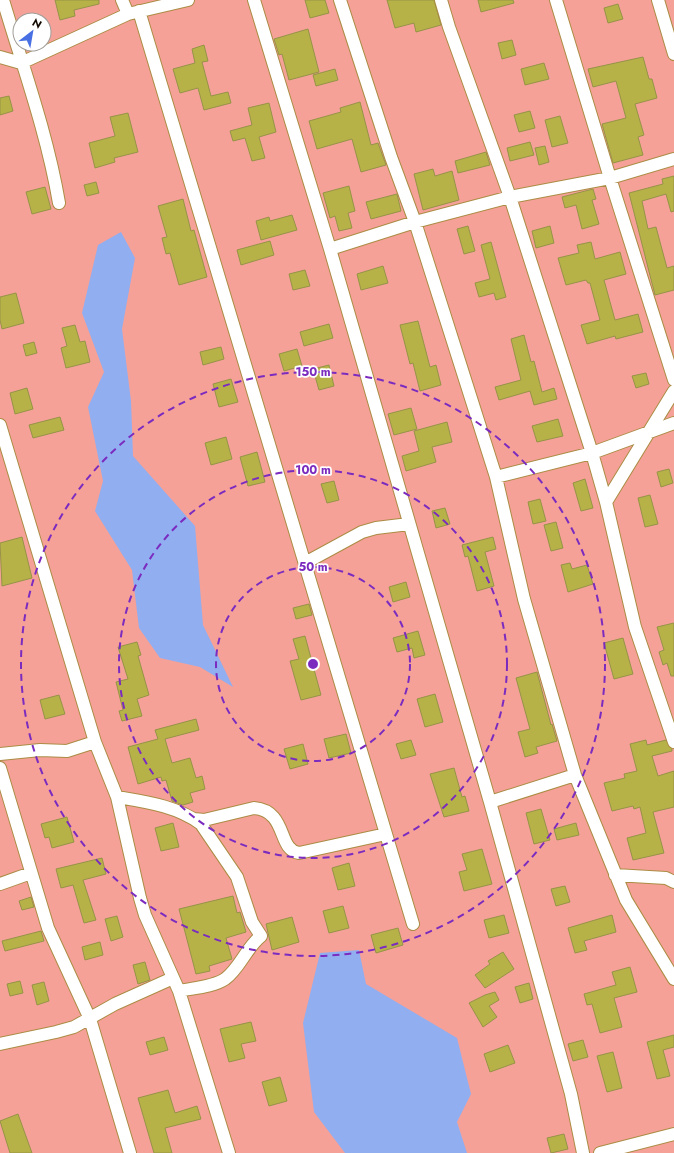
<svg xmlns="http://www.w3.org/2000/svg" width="674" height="1153" font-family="Jost,sans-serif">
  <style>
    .green { fill: #f5a198; fill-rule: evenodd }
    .water { fill: #91aef1 }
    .building { fill: #b7b247; stroke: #969347 }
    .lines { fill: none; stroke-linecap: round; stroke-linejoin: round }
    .street-casing { stroke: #ab8c44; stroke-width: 14 }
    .street { stroke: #fff; stroke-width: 12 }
    .ring { fill: none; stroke: #7b2cbf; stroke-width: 2; stroke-dasharray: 7 5 }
    .centre { fill: #7b2cbf; stroke: #fff; stroke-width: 2 }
    .ring-label { font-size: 12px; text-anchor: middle; font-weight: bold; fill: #7b2cbf; stroke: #fff; stroke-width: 3.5; stroke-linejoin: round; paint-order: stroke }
  </style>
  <rect width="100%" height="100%" fill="#fbe1a8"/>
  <!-- green -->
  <path class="green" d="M0 0H674V1153H0ZM20 20H44V44H20Z"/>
  <!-- water -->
  <path class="water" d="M121 232 135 258 122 329 131 401 133 456 195 526 203 625 233 687 200 667 160 658 139 628 132 570 95 511 103 481 88 407 104 372 82 313 98 245Z
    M359 950 366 984 457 1038 471 1094 457 1122 467 1153H345L314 1112 303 1023 320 953Z"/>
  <!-- building -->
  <path class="building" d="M55 0H99V4L74 10 75 16 60 20Z
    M305 0H325L329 13 310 18Z
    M387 0H434L441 25 416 32 414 23 395 28Z
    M478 0H513L514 3 481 12Z
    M618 4 623 19 608 23 604 8Z
    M308 29 319 72 289 80 282 54 279 55 274 39Z
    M512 40 516 55 502 59 498 43Z
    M204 45 208 61 202 62 211 96 228 92 231 103 204 110 198 88 180 93 173 69 195 63 192 49Z
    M643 57 649 79H652L657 98 635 104 644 135 638 137 643 155 613 163 602 124 626 118 616 81 593 87 588 69Z
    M544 63 549 79 525 85 521 69Z
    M335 69 338 80 316 86 313 75Z
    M9 96 13 111 0 115V98Z
    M360 102 371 145 378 143 386 165 361 172 352 139 317 149 309 121 341 112 340 108Z
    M269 103 276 132 259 137 265 158 252 161 245 138 233 141 230 131 252 125 248 108Z
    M530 111 535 128 519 132 514 115Z
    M128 113 138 152 114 158 115 162 95 168 89 143 115 136 110 117Z
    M560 116 568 143 552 147 545 120Z
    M530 142 534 155 510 161 507 148Z
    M545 146 549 162 539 165 535 148Z
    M486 152 490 165 458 173 455 161Z
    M433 169 435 176 452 171 459 200 423 210 414 174Z
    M674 176V211L671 212 666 194 642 201 648 229 656 227 667 268 674 266V290L655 295 629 193 663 184 662 179Z
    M96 182 99 193 87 196 84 185Z
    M349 186 355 211 348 213 352 228 339 231 335 216 330 218 323 193Z
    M45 187 51 209 32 214 26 192Z
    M593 189 596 199 592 200 599 224 582 229 576 205 565 208 562 197Z
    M397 194 401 211 371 219 366 202Z
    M183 199 191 231 194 230 207 277 179 285 170 253 166 254 162 238 167 237 158 206Z
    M292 215 297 230 261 240 256 221 269 217 270 221Z
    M468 226 475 251 464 254 457 229Z
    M550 226 554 243 536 248 532 231Z
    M270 241 274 255 241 265 237 250Z
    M491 242 506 297 496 300 494 293 479 297 475 283 490 279 481 245Z
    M591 242 595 259 620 252 626 274 604 280 615 320 638 314 643 332 616 339 615 336 587 344 581 325 600 320 590 283H588L586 280 566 285 558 258 579 253 577 245Z
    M383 266 388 283 361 290 357 274Z
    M305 270 310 286 293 290 289 274Z
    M16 293 24 323 2 329 0 320V297Z
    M418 321 430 367 436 365 441 385 420 391 413 363 410 364 400 325Z
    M329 324 333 338 304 346 300 332Z
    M75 325 80 342 85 341 90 362 66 368 61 348 67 346 62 328Z
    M524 335 531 362 534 361 542 392 554 388 557 399 534 405 530 391 499 400 495 387 521 380 511 339Z
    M34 342 37 353 26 356 23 345Z
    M221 347 224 359 203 365 200 352Z
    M297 349 302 366 284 371 279 354Z
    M329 365 334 386 319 390 313 369Z
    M646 373 649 384 636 388 632 376Z
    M231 379 238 402 219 407 213 384Z
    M27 388 33 409 15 414 10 393Z
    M411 408 417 429 394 435 388 414Z
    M60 417 64 430 33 438 29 425Z
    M558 419 563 436 537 442 532 426Z
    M447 422 452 442 432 447 436 462 406 471 402 456 419 451 414 431Z
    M226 437 232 459 211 465 205 443Z
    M257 452 265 482 248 486 240 457Z
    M669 469 673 483 661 487 657 472Z
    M585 479 593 508 581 511 573 483Z
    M334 481 339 500 327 503 321 484Z
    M650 495 658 524 645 527 638 498Z
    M540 499 546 521 533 524 528 502Z
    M445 508 450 524 436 528 432 511Z
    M556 522 563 548 551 551 544 525Z
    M22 537 32 578 2 586 0 543Z
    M493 537 496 549 485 552 494 586 477 591 468 556 465 557 462 545Z
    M570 563 572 569 587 565 593 584 568 592 561 565Z
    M406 582 410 597 393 602 389 587Z
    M309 604 312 615 296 619 293 608Z
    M674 623V676H671L667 663 663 665 659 652 664 650 657 627Z
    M418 631 425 655 414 658 412 648 397 652 393 638Z
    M305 636 321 695 301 700 290 661 299 659 293 639Z
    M623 638 633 674 614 679 604 643Z
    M137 642 141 655 138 656 149 695 137 699 142 716 122 721 119 711 123 710 116 682 128 679 118 647Z
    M537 672 551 725 552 724 557 741 536 747 538 753 525 757 518 732 530 729 516 678Z
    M435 694 443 722 425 727 417 699Z
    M59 695 65 714 45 719 40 700Z
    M196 719 199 730 165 739 172 763 190 758 196 778 202 776 205 789 190 793 193 802 183 805 172 801 166 780 162 781 161 777 138 784 128 747 158 739 155 730Z
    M346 734 351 753 329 758 324 739Z
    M411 740 416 755 401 759 396 744Z
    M646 740 647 745 666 740 672 749V751L652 756 658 776 674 771V807L653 812 664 853 633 860 627 838 646 833 640 807 634 809 633 806 612 811 604 783 625 778 624 774 637 771 630 744Z
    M303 744 308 764 290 769 284 749Z
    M454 768 462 797 465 796 469 811 444 817 430 774Z
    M541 809 550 840 534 844 526 813Z
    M67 817 74 842 52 848 49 837 45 838 41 824Z
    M173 823 179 847 161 851 155 828Z
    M576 823 579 835 557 840 554 829Z
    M482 849 492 884 464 891 459 872 467 870 462 854Z
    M102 858 106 874 83 880 96 920 84 923 73 885 61 888 56 869Z
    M349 863 355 886 338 890 332 868Z
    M565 886 570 902 556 906 551 889Z
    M233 896 237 913 240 912 246 932 226 938 232 959 209 966 210 971 196 974 179 909Z
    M31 897 34 907 22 910 19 901Z
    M343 906 349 928 329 933 323 911Z
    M504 915 509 933 489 938 484 920Z
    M612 915 616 932 584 941 587 950 575 953 568 928Z
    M117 916 123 937 111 941 105 919Z
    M292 917 299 942 272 950 266 924Z
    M398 928 403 945 376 953 371 935Z
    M41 931 44 941 5 951 2 941Z
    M100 942 103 955 85 960 82 947Z
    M503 952 514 969 485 988 475 975 490 964 488 961Z
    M145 962 150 980 138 984 133 965Z
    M630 967 637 992 614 998 622 1027 600 1033 592 1004 587 1005 584 994 616 985 612 972Z
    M20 981 23 993 10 996 7 984Z
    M44 982 49 1001 37 1005 32 985Z
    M529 983 533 999 520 1003 515 987Z
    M495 992 499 1000 489 1006 497 1017 483 1027 469 1003 485 995Z
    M251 1022 256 1041 241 1044 245 1058 229 1062 220 1029Z
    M674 1035V1047L663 1050 670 1076 657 1079 647 1042Z
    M164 1037 168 1050 150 1055 146 1042Z
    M583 1040 588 1057 573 1061 568 1044Z
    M508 1045 515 1063 490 1072 484 1054Z
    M613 1052 622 1088 607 1092 597 1056Z
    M280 1077 287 1101 269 1106 262 1082Z
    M168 1090 175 1113 197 1106 201 1119 165 1128 172 1153H154L138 1098Z
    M18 1114 32 1153H10L0 1121Z
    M564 1134 568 1149 551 1153 547 1138Z"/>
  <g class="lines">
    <defs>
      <path id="street" d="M3 0C23 67 47 133 59 203
        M122 0 128 14
        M254 0 330 249 490 802 571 1094 583 1153
        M340 0 391 157 415 222 496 477 524 599 575 775 626 900 674 979
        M441 0 449 27 510 197 592 453 606 502 635 627 674 742
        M556 0 610 178 674 380
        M658 0 674 54
        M139 11 413 924
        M0 57 21 63 128 14 188 0
        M330 249 415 222 510 197 610 178 674 159
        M0 425 95 742 117 797 140 898 145 915 179 991 229 1153
        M496 477 592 453 674 423
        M606 502 674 391
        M305 563 362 532 376 528 409 524
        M0 754 40 750 67 751 95 742
        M0 768 48 928 90 1019 130 1153
        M117 797C146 802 177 806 201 824L237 877 252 922 261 936C246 948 240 968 225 979 213 987 193 988 179 991
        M490 802 575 775
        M194 819 204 820 254 808C288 811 277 850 299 853L386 834
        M615 875 666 878 674 882
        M0 884 31 873
        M0 1044 56 1032 74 1027 115 1004 173 978
        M600 1153 674 1134"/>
    </defs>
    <!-- street casing -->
    <use href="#street" class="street-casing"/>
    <!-- street -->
    <use href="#street" class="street"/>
  </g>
  <!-- distance rings -->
  <g class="ring">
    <circle cx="313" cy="664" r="97"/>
    <circle cx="313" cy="664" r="194"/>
    <circle cx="313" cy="664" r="292"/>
  </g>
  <circle cx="313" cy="664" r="6" class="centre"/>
  <g class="ring-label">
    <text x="313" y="376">150 m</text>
    <text x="313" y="474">100 m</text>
    <text x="313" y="571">50 m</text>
  </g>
  <!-- north arrow -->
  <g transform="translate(32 32) rotate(31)"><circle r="19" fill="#ffffff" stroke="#a19d99"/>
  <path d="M0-3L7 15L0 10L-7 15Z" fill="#4870e3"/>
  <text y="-6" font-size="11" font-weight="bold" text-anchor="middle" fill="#130a00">N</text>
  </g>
</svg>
